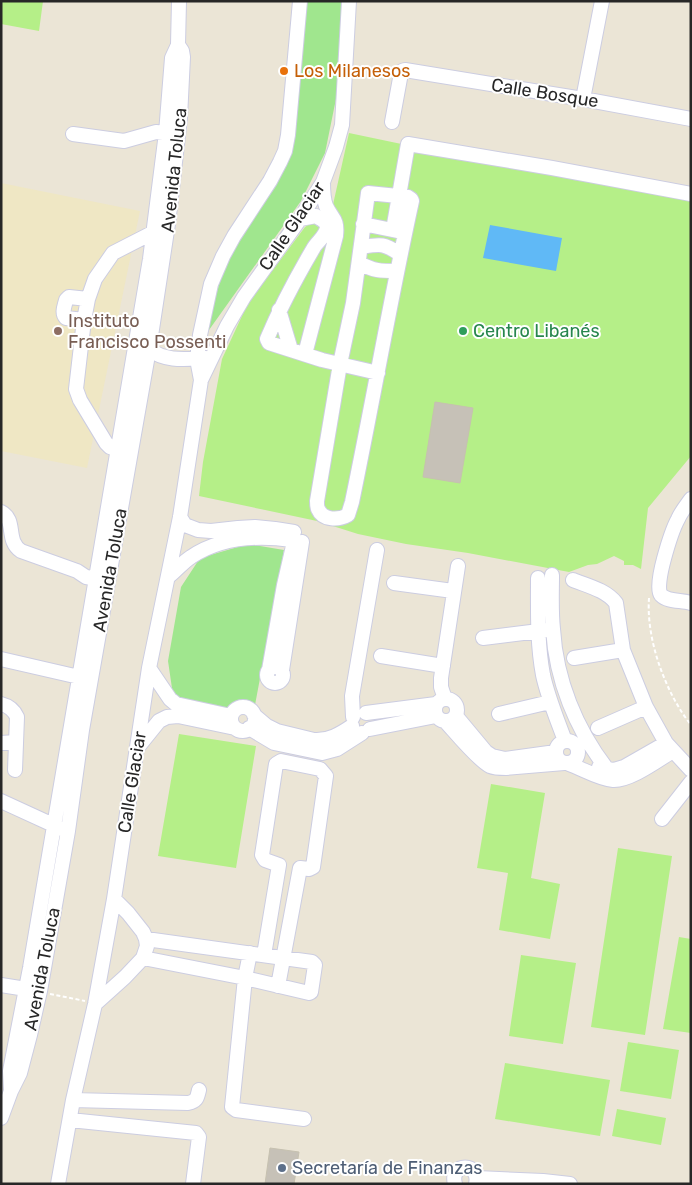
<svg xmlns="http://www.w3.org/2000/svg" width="692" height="1185" font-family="Rubik,sans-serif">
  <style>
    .education { fill: #efe7c4 }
    .green { fill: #a0e68e }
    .pitch { fill: #b5ef88 }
    .water { fill: #60b9f6 }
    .building { fill: #c6c1b7; stroke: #c6c1b0 }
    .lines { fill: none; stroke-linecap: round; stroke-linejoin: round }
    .minor-casing { stroke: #cccde1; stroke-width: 16 }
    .path { stroke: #fff; stroke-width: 2; stroke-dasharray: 4 2.5; stroke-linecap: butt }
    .minor { stroke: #fff; stroke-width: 14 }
    .food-dot { fill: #e8710a; stroke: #fff; stroke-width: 2 }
    .education-dot { fill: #8d6e63; stroke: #fff; stroke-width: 2 }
    .leisure-dot { fill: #2e9e5b; stroke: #fff; stroke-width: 2 }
    .service-dot { fill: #5c6f8a; stroke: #fff; stroke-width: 2 }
    .labels { text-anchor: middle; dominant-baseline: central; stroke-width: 4; stroke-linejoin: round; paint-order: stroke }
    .food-label { font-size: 18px; fill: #c56008; stroke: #fff; text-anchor: start }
    .street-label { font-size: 18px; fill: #272727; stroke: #fff }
    .education-label { font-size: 18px; fill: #785e54; stroke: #fff; text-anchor: start }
    .leisure-label { font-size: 18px; fill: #27864d; stroke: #fff; text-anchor: start }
    .service-label { font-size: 18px; fill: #4e5e75; stroke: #fff; text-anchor: start }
  </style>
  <rect width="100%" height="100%" fill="#ebe5d6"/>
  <!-- education -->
  <path class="education" d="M1 183 140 211 87 468 1 451Z"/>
  <!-- green -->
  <path class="green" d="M304 1H343L338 89 325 153 301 201 204 337 226 260 292 142Z
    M248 544 284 550 255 705 233 703 228 710 180 701 173 695 168 661 181 587 200 558Z"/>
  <!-- pitch -->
  <path class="pitch" d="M1 1H43L39 31 1 24Z
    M349 133 473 159 691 198V456L648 508 641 569 633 565H624V561L614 556 597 564 588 565 569 572 468 553 406 544 358 534 317 521 199 496 203 462 222 359 248 303 305 227 332 209Z
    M179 734 256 746 236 868 158 856Z
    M491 784 545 793 531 878 560 884 550 939 499 930 508 873 477 868Z
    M618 848 672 856 645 1035 591 1027Z
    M679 937 691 939V1033L663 1029Z
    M521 955 576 963 563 1044 509 1036Z
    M628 1042 679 1050 671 1099 620 1091Z
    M505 1063 610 1080 600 1136 495 1119Z
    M617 1109 666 1118 661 1145 612 1136Z"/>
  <!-- water -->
  <path class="water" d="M490 225 562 238 556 271 483 258Z"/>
  <!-- building -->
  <path class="building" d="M435 402 473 408 460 483 423 477Z
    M270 1148 299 1152 294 1184H265Z"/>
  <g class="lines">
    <defs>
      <path id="minor" d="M583 99 602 1
        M392 122 401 73 402 71 405 70 583 99 691 119
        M73 134 124 141 156 132 166 133
        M368 193 408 197 411 199 412 201C390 301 373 401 352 502L348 515C339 520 323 521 318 509 317 507 317 504 317 501L340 364 353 303Z
        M300 219 316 216C320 219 326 221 327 226 327 236 317 241 313 249 296 278 280 308 267 339L269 343 322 360 378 373
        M363 224 402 232
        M393 230 408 144 552 168 691 194
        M361 247C381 244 383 243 400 254
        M359 263C374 271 380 271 397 271
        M279 310 291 350
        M84 320 66 318C61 313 65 305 66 300L69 297 88 299
        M149 349C165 362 186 359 206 358
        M305 354 336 236C338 218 332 219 326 206 323 198 323 190 323 182
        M201 380 197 359 200 335 211 284 223 256 234 236 270 181 280 162 285 151 288 135 300 1
        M125 452 110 447 106 443 80 400 76 389 84 320 88 299 95 279 113 253 154 232
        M691 499C686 506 681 512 678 519 672 530 653 586 661 595 668 602 681 600 691 603
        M1 512C17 520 5 540 21 551L77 571 86 577 104 580
        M180 517 185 525 198 530 211 531 238 528 255 527 275 529 294 532
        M552 575C552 593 551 611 553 629 556 680 576 729 607 769
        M168 577C176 571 183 562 191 557 221 537 257 535 292 540
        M538 578C538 611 537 643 543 675 548 698 557 719 565 741
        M573 580C588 586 606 590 616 603L623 650 646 707 666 743 691 770
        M394 583 453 591
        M483 638 547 630
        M381 656 443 666
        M574 658 623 650
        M1 659 79 677
        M267 675a8 8 0 1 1 16 0a8 8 0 1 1-16 0Z
        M149 668 170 699 176 704 231 716
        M269 670 284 585 293 546
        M282 670 302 542
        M435 710a11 11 0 1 1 22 0a11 11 0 1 1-22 0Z
        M445 699 441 687V678L458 566
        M1 704C9 706 14 710 17 717L15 770
        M231 719a12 12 0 1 1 24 0a12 12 0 1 1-24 0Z
        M366 713 436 704
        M499 714 550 702
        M254 715 267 726 277 731 314 740C329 741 340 734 352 726
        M456 716 486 752 492 756 505 759 556 752
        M353 717 352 696 377 550
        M446 722C456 733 478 760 490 766 495 768 500 768 506 768L564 763
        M249 728 274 743 322 753 337 749 362 733
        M598 728 646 707
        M370 729 436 716
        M556 752a11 11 0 1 1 22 0a11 11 0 1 1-22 0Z
        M1 743 16 742
        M138 747 159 721 167 717 178 716 235 728
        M569 764C583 769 599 779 613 780 630 781 658 760 673 751
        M599 767 614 770 624 767 666 743
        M1 801 62 829
        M662 819 691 782
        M250 953 245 978 232 1107 236 1110 304 1119
        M264 955 279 865 265 860 262 855 276 764 281 761 320 769 326 776 313 867 309 869 300 868 278 986
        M143 958 245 978 309 993 311 992 315 965 312 962 146 939
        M1 985 26 989
        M95 1004 125 977 143 958 147 946 146 939 143 932 128 913 114 899
        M11 1091 10 1071 30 968 150 259 166 133 172 58 178 45 179 1
        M73 1100 188 1103C197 1101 197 1098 199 1090
        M1 1118 11 1091 20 1073 30 1035 40 991 68 831 82 730 149 349 168 224 180 118 183 57 182 51 178 45
        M70 1120 196 1133 199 1137 193 1184
        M477 1178 543 1181 570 1184
        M58 1184 73 1100 95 1004 114 899 149 668 180 517 201 380 227 326 244 297 300 219 323 182 326 174 336 147 342 125 349 1
        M455 1184C449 1162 481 1162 476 1184"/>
    </defs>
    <!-- minor casing -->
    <use href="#minor" class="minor-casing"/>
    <!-- path -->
    <path class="path" d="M649 598C646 639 665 692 691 725
      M50 994 85 1001"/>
    <!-- minor -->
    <use href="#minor" class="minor"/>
  </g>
  <!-- markers -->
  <circle class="food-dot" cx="284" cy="71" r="5"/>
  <circle class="education-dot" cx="58" cy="331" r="5"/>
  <circle class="leisure-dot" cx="463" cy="331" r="5"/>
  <circle class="service-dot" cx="282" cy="1168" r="5"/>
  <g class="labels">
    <!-- food labels -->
    <g class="food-label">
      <text x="294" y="71">Los Milanesos</text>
    </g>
    <!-- street labels -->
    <g class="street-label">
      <text transform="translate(545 93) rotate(9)">Calle Bosque</text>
      <text transform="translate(174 170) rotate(-84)">Avenida Toluca</text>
      <text transform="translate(292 226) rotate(-56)">Calle Glaciar</text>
      <text transform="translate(110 570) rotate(-80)">Avenida Toluca</text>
      <text transform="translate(132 782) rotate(-81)">Calle Glaciar</text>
      <text transform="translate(42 969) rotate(-79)">Avenida Toluca</text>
    </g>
    <!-- education labels -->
    <g class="education-label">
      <text x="68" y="321">Instituto<tspan x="68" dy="21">Francisco Possenti</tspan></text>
    </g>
    <!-- leisure labels -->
    <g class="leisure-label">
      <text x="473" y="331">Centro Libanés</text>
    </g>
    <!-- service labels -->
    <g class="service-label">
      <text x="292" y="1168">Secretaría de Finanzas</text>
    </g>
  </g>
  <!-- border -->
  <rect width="692" height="1185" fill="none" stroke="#272727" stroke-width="5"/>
</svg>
